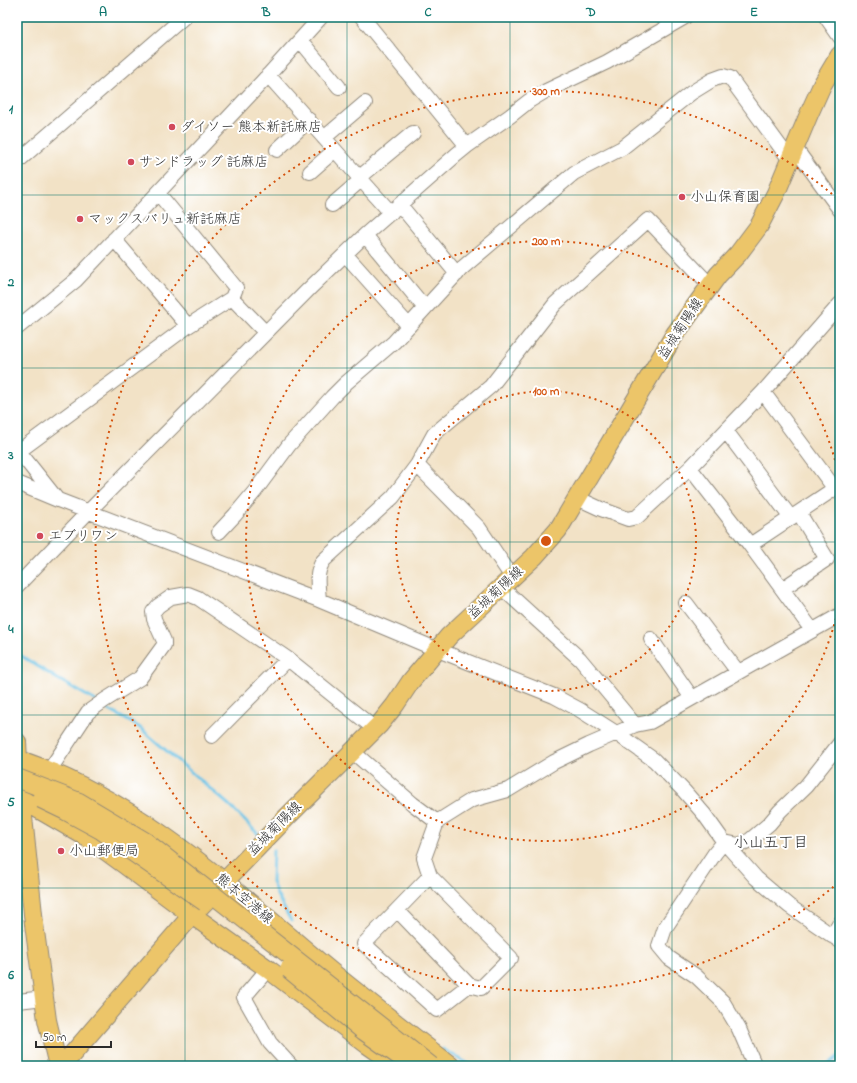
<svg xmlns="http://www.w3.org/2000/svg" width="857" height="1083" font-family="'Indie Flower','Klee One',sans-serif">
  <style>
    .lines { fill: none; stroke-linecap: round; stroke-linejoin: round }
    .stream { stroke: #68c2e6; stroke-width: 3 }
    .minor-casing { stroke: #8e8678; stroke-width: 16 }
    .major-casing { stroke: #8e8678; stroke-width: 20 }
    .minor { stroke: #fff; stroke-width: 14 }
    .major { stroke: #ecc569; stroke-width: 18 }
    .major-bridge-casing { stroke: #8e8678; stroke-width: 20; stroke-linecap: butt }
    .major-bridge { stroke: #ecc569; stroke-width: 18 }
    .grid { fill: none; stroke: #0f766e; stroke-width: 1; stroke-opacity: 0.55 }
    .ring { fill: none; stroke: #d5540f; stroke-width: 2; stroke-dasharray: 2 4 }
    .poi-dot { fill: #d1495b; stroke: #fff; stroke-width: 1.5 }
    .labels { text-anchor: middle; dominant-baseline: central; stroke-width: 4; stroke-linejoin: round; paint-order: stroke }
    .poi-label { font-size: 14px; fill: #2b2b2b; stroke: #fff; text-anchor: start }
    .street-label { font-size: 14px; fill: #2b2b2b; stroke: #fff }
    .neighbourhood-label { font-size: 15px; fill: #2b2b2b; stroke: #fff }
    .centre { fill: #d5540f; stroke: #fff; stroke-width: 2 }
    .ring-label { font-size: 12px; text-anchor: middle; font-weight: bold; fill: #d5540f; stroke: #fff; stroke-width: 4; stroke-linejoin: round; paint-order: stroke }
    .neatline { fill: none; stroke: #0f766e; stroke-width: 1.5 }
    .grid-label { font-size: 13px; text-anchor: middle; font-weight: bold; fill: #0f766e }
  </style>
  <rect width="100%" height="100%" fill="#fff"/>
  <filter id="ink" filterUnits="userSpaceOnUse"><feTurbulence type="fractalNoise" baseFrequency=".025" numOctaves="2"/><feDisplacementMap in="SourceGraphic" scale="8" xChannelSelector="R" yChannelSelector="G"/><feConvolveMatrix kernelMatrix="1 2 1 2 8 2 1 2 1" color-interpolation-filters="sRGB"/></filter>
  <filter id="wash" filterUnits="userSpaceOnUse"><feTurbulence type="fractalNoise" baseFrequency=".012" numOctaves="4" result="noise"/><feDisplacementMap in="SourceGraphic" scale="16" xChannelSelector="R" yChannelSelector="G"/><feGaussianBlur stdDeviation="0.9" result="paint"/><feColorMatrix in="noise" values="0 0 0 0 0 0 0 0 0 0 0 0 0 0 0 0 0 1.4 0 .05"/><feComposite in="paint" operator="in"/></filter>
  <g filter="url(#wash)">
    <rect width="100%" height="100%" fill="#f2e2c6"/>
    <g class="lines">
      <!-- stream -->
      <path class="stream" d="M20 655 56 678 96 701
        M102 706 139 727 229 805 258 834
        M273 850 272 882 277 895 291 921
        M443 1049 472 1066
        M827 1066 840 1055"/>
    </g>
  </g>
  <g filter="url(#ink)">
    <g class="lines">
      <defs>
        <path id="minor" d="M362 17 467 146
          M826 17 840 37
          M300 40 339 87
          M268 75 391 213
          M324 138 365 103
          M795 148 840 210
          M277 150 309 120
          M17 162 184 17
          M310 172 335 150
          M360 177 413 133
          M158 193 236 288 232 298 263 330 264 333
          M332 205 362 179
          M400 205 457 274
          M365 235 425 308
          M114 239 188 326 232 298
          M345 254 409 326
          M17 328 76 280 262 82 321 17
          M763 392 835 489
          M726 431 791 518
          M17 449 56 498
          M19 451 188 326
          M690 468 750 545 812 630
          M17 483 58 500 319 600 438 650 554 696 580 710 616 733 654 760 684 791 704 814 724 842 756 878 789 906 840 941
          M577 498 601 509 628 519 637 517 690 468 763 392 840 304
          M219 532 235 515 255 491 289 445 332 397 346 383 394 342 461 269 574 173 622 148 691 93 712 80 723 76 730 78 790 160
          M750 545 840 485
          M512 577 479 528 417 465 434 434 491 386 555 304 648 220 710 285
          M17 586 89 511 309 289 365 235 456 155 467 146 510 116 529 101 544 92 607 62 685 17
          M501 587 580 659 635 725
          M782 589 827 559 799 513
          M319 600C318 585 315 574 323 561L393 497 417 465
          M686 603 738 672
          M651 639 692 698
          M212 736 288 659
          M353 752 413 804 437 822
          M49 771 88 712 105 700 140 678 164 645V641L154 619 153 612 158 606 171 597 188 594 198 598 288 659 375 729
          M430 876 364 944 437 1010 469 985 481 988 511 958 430 876 424 858 437 822 472 800 508 790 554 762 589 745 635 725 650 722 840 615
          M397 910 469 985
          M832 936 840 923
          M268 969 244 997 270 1043 291 1066
          M17 1000 18 1001 44 998
          M755 1066 739 1029 723 1002 696 976 669 958 659 946 665 928 715 853 724 842 739 845 750 840 769 824 780 811 806 786 840 743"/>
        <path id="major" d="M17 742 19 778 34 924 47 1020 58 1066
          M17 759C136 798 229 886 323 965 365 1000 409 1033 451 1066
          M17 798 21 799 88 838 125 865 192 915 268 969 368 1045 398 1066
          M62 1066 192 915 285 819 379 725 395 705 411 681 449 636 534 557 558 530 675 334 718 275 738 254 759 226 776 193 809 114 822 85 840 55"/>
      </defs>
      <!-- minor casing -->
      <use href="#minor" class="minor-casing"/>
      <!-- major casing -->
      <use href="#major" class="major-casing"/>
      <!-- minor -->
      <use href="#minor" class="minor"/>
      <!-- major -->
      <use href="#major" class="major"/>
      <defs>
        <path id="major-bridge" d="M17 778 79 802 146 842 431 1066
          M41 799 66 811 101 830 205 902
          M289 969 364 1031 409 1063"/>
      </defs>
      <!-- major-bridge casing -->
      <use href="#major-bridge" class="major-bridge-casing"/>
      <!-- major-bridge -->
      <use href="#major-bridge" class="major-bridge"/>
    </g>
  </g>
  <!-- grid -->
  <path class="grid" d="M185 17V1066M347 17V1066M510 17V1066M672 17V1066M17 195H840M17 368H840M17 542H840M17 715H840M17 888H840"/>
  <!-- distance rings -->
  <g class="ring">
    <circle cx="546" cy="541" r="150"/>
    <path d="M840 601A300 300 0 1 1 840 481"/>
    <path d="M838 883A450 450 0 1 1 838 199"/>
  </g>
  <!-- markers -->
  <g class="poi-dot">
    <circle cx="172" cy="127" r="4"/>
    <circle cx="131" cy="162" r="4"/>
    <circle cx="682" cy="197" r="4"/>
    <circle cx="80" cy="219" r="4"/>
    <circle cx="40" cy="536" r="4"/>
    <circle cx="61" cy="851" r="4"/>
  </g>
  <g class="labels">
    <!-- poi labels -->
    <g class="poi-label">
      <text x="180" y="127">ダイソー 熊本新託麻店</text>
      <text x="139" y="162">サンドラッグ 託麻店</text>
      <text x="690" y="197">小山保育園</text>
      <text x="88" y="219">マックスバリュ新託麻店</text>
      <text x="48" y="536">エブリワン</text>
      <text x="69" y="851">小山郵便局</text>
    </g>
    <!-- street labels -->
    <g class="street-label">
      <text transform="translate(681 329) rotate(-57)">益城菊陽線</text>
      <text transform="translate(496 593) rotate(-43)">益城菊陽線</text>
      <text transform="translate(275 829) rotate(-45)">益城菊陽線</text>
      <text transform="translate(244 899) rotate(40)">熊本空港線</text>
    </g>
    <!-- neighbourhood labels -->
    <g class="neighbourhood-label">
      <text x="771" y="843">小山五丁目</text>
    </g>
  </g>
  <circle cx="546" cy="541" r="6" class="centre"/>
  <g class="ring-label">
    <text x="546" y="95">300 m</text>
    <text x="546" y="245">200 m</text>
    <text x="546" y="395">100 m</text>
  </g>
  <!-- margin -->
  <rect width="857" height="1083" fill="none" stroke="#fff" stroke-width="44"/>
  <!-- scale -->
  <path d="M36 1041v6h75v-6" fill="none" stroke="#2b2b2b" stroke-width="2"/>
  <text x="42" y="1041" font-size="12" fill="#2b2b2b" stroke="#ffffff" stroke-width="3" paint-order="stroke">50 m</text>
  <rect x="22" y="22" width="813" height="1039" class="neatline"/>
  <g class="grid-label">
    <text x="103" y="16">A</text>
    <text x="266" y="16">B</text>
    <text x="428" y="16">C</text>
    <text x="591" y="16">D</text>
    <text x="754" y="16">E</text>
    <text x="11" y="113">1</text>
    <text x="11" y="286">2</text>
    <text x="11" y="459">3</text>
    <text x="11" y="633">4</text>
    <text x="11" y="806">5</text>
    <text x="11" y="979">6</text>
  </g>
</svg>
